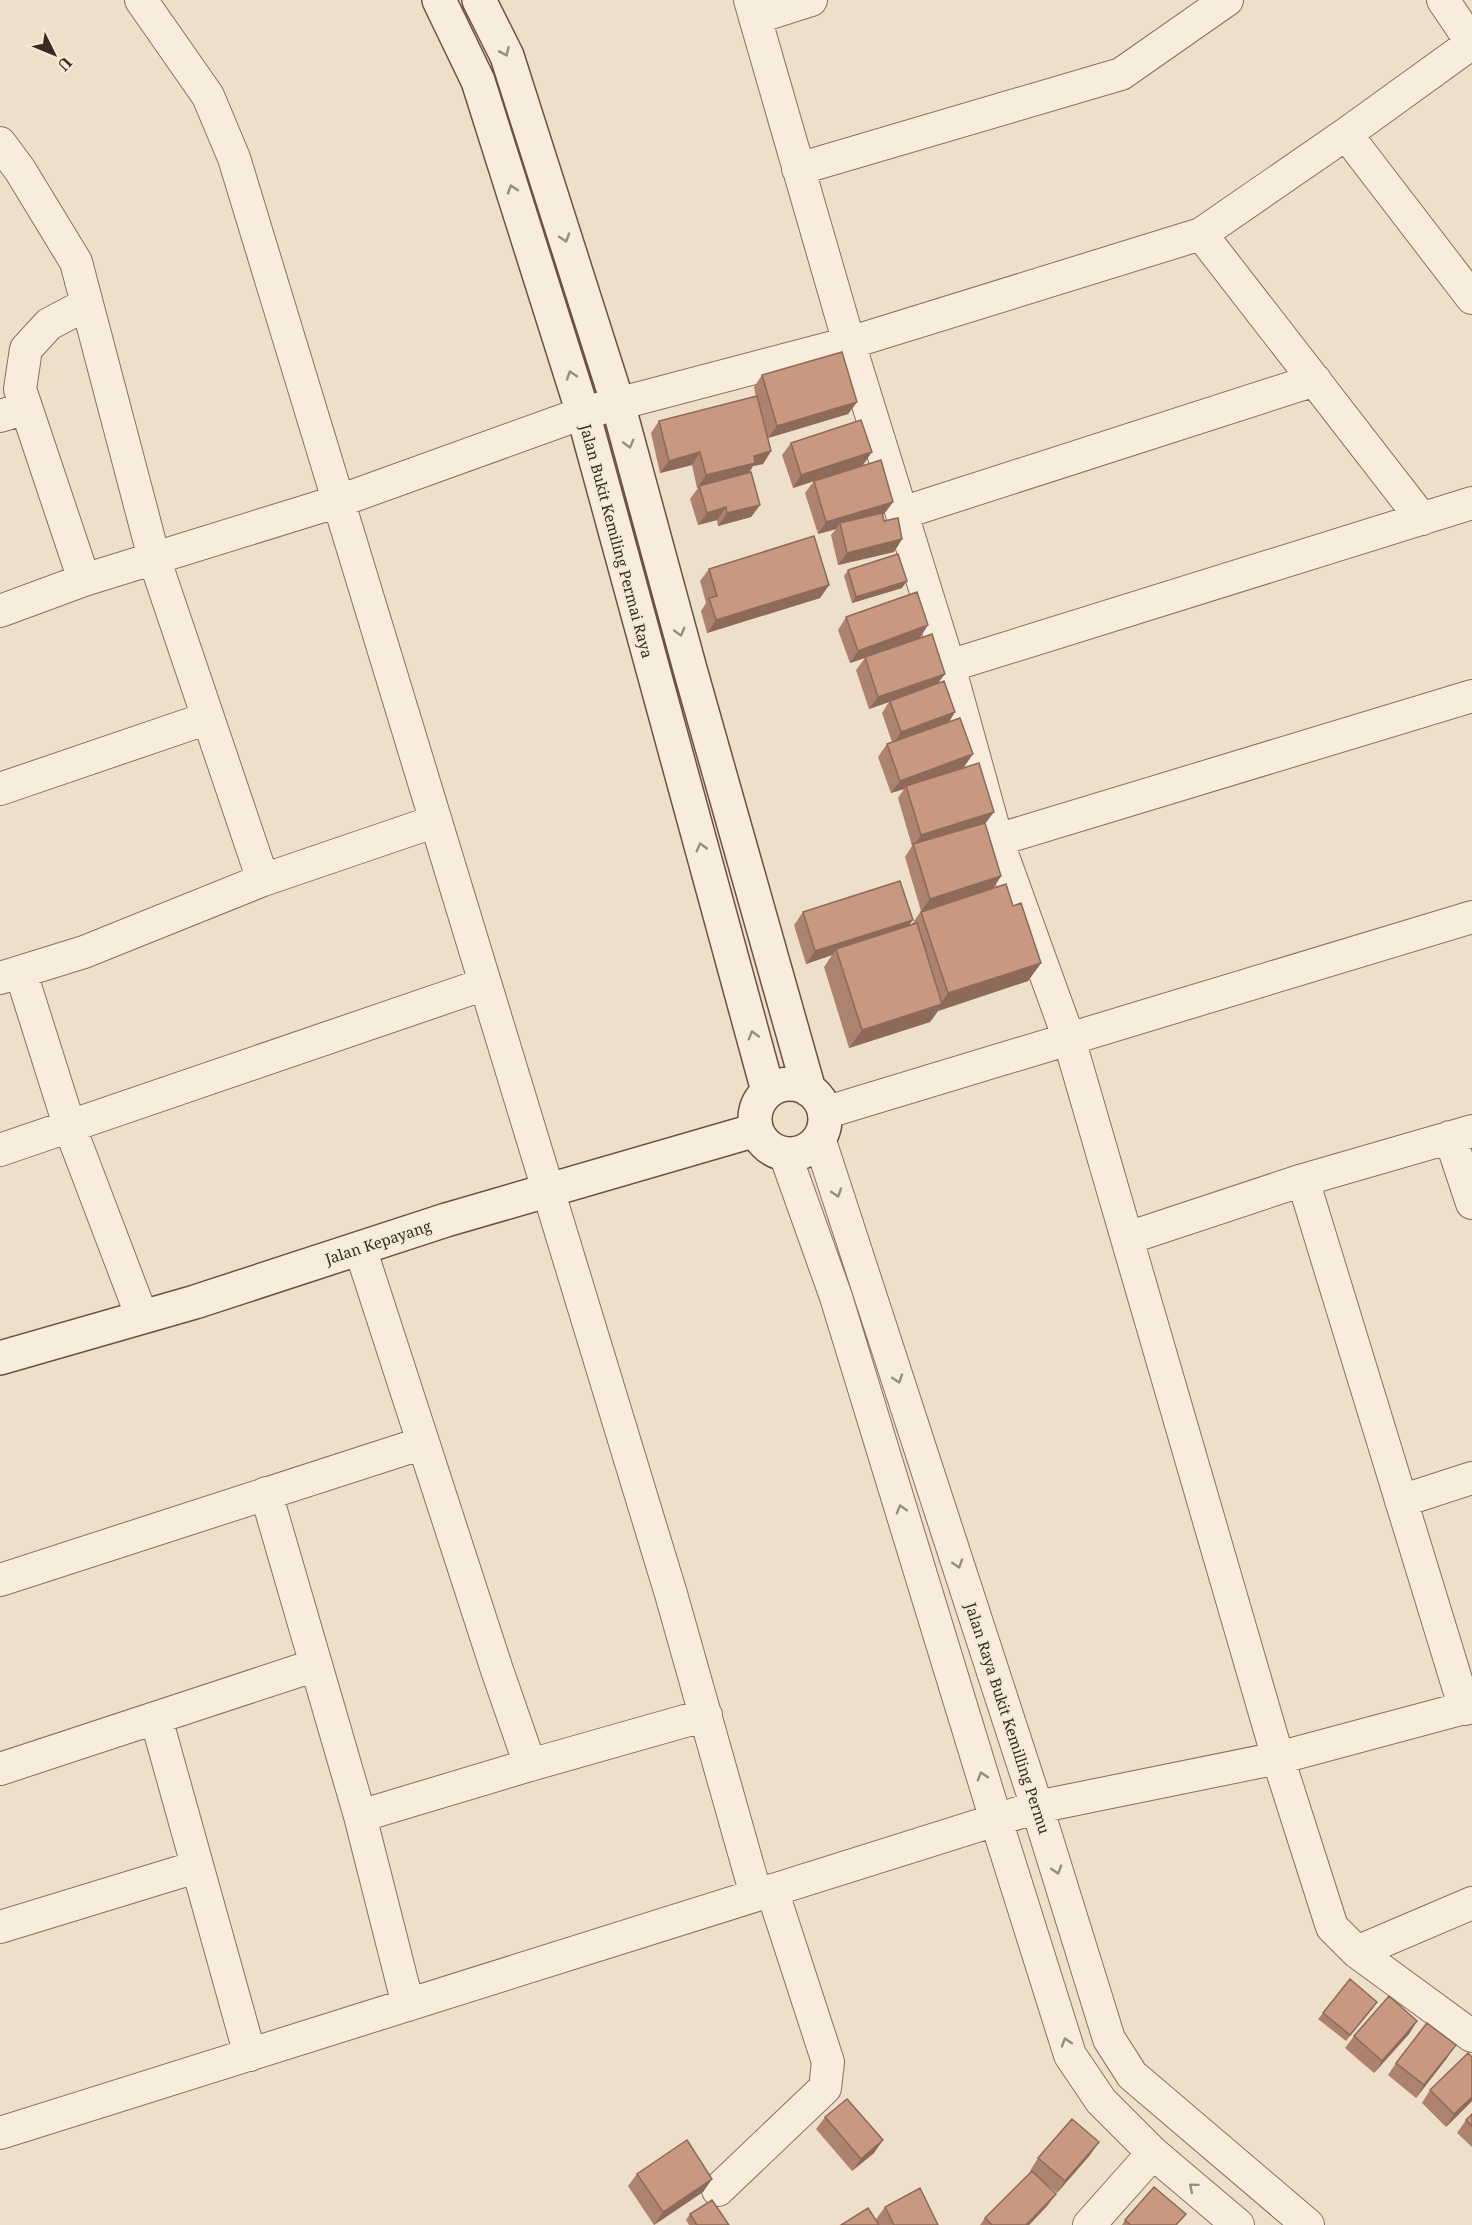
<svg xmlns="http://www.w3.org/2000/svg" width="1472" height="2225" font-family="'Noto Serif',serif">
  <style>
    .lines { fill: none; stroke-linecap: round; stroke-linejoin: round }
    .street-casing { stroke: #89715e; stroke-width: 34 }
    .secondary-casing { stroke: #6b5241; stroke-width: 36 }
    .street { stroke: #f8eddc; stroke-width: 32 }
    .secondary { stroke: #f8eddc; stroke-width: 33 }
    .wall { fill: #ad836f }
    .shaded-wall { fill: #8d6a5a }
    .building { fill: #c99881; stroke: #8d6a5a; stroke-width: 1.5 }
    .oneway { stroke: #998c7e }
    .labels { text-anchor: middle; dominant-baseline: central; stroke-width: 4.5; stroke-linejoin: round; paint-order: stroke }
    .street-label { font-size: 15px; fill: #3a2b21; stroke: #f5ead8 }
  </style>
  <rect width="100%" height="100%" fill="#eddfc9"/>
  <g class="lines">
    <defs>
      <path id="street" d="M141 0 208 96 234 158 671 1594 756 1895
        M750 0 849 343 949 666 997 840 1069 1039 1278 1758 1332 1927 1357 1952 1472 2036
        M1443 0 1472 43
        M755 18 811 0
        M1346 134 1472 298
        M0 143 20 170 76 262 154 558 263 880
        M798 169 1121 74 1227 0
        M1201 234 1422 519
        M0 416 26 408
        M902 513 1315 380
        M84 580 20 389 26 349 49 324 87 304
        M0 611 84 580 339 501 583 413 849 343 1201 234 1346 134 1472 43
        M949 666 1472 503
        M0 789 208 718
        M997 840 1472 696
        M21 973 69 1125 142 1317
        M0 978 84 952 263 880 436 821
        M824 1113 1472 917
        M1450 1137 1472 1203
        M819 1138 1037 1807 1109 2039 1132 2075 1308 2225
        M0 1150 485 984
        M785 1154 836 1297 996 1820 1070 2055 1101 2101 1153 2153 1238 2225
        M1303 1180 1465 1709
        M1128 1238 1303 1180 1472 1131
        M360 1248 497 1670 530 1765 706 1715
        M266 1493 360 1816 408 2005
        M1401 1501 1472 1478
        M0 1580 423 1443
        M156 1718 250 2055
        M0 1769 316 1665
        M360 1816 530 1765
        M0 1927 196 1867
        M1357 1952 1472 1903
        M0 2133 1037 1807 1278 1758 1472 1706
        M718 2190 825 2088 828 2062 772 1890
        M1089 2225 1153 2153"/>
      <path id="secondary" d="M439 0 478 81 583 413 768 1091
        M479 0 507 56 618 404 690 669 809 1090
        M755 1119a35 35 0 1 1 70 0a35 35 0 1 1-70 0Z
        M0 1358 195 1302 446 1220 756 1130"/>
    </defs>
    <!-- street casing -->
    <use href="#street" class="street-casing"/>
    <!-- secondary casing -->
    <use href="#secondary" class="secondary-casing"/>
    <!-- street -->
    <use href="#street" class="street"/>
    <!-- secondary -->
    <use href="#secondary" class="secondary"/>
  </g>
  <!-- wall -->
  <path class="wall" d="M762 375 857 402 848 414 768 438 771 451 763 464 753 466 749 473 760 505 751 517 718 526 717 520 698 525 690 499 698 488H697L692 465 660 473 651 433 659 421 756 397 754 387Z
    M791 443 863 465 818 480 893 502 884 514 883 515 884 521 902 539 894 552 838 565 831 535 836 529 818 534 805 493 814 481 793 488 782 455Z
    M709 569 829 585 820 598 707 633 701 611 706 603 700 581Z
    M848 570 902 588 852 603 844 576Z
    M846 617 920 638 876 654 938 683 955 712 949 722 964 767 949 772 985 824 1001 876 993 888 1013 906 1041 963 1028 981 938 1011 930 1022 849 1048 824 967 832 955 806 964 794 925 803 912 908 925 912 924 921 911 905 857 912 846 898 798 904 789 891 793 878 757 887 744 892 742 882 713 889 702 869 709 856 670 865 658 850 663 838 630Z
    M1373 2008 1346 2041 1318 2019 1323 2013Z
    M1417 2021 1409 2034 1374 2073 1345 2048 1354 2036Z
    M1447 2058 1416 2098 1388 2075 1396 2063Z
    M1430 2090 1472 2101 1446 2127 1422 2103Z
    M1472 2114V2147L1457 2133 1466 2120Z
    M825 2117 874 2153 852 2171 816 2129Z
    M1090 2155 1057 2193 1045 2183 1056 2194 1047 2206 1029 2225H980L985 2218 1031 2172 1030 2171 1038 2158Z
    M637 2174 712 2179 703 2192 654 2225 628 2186Z
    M885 2207 938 2225H879L876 2219Z
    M690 2214 729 2225H689L686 2220Z
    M1125 2220 1178 2225H1122Z"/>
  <!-- shaded-wall -->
  <path class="shaded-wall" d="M857 402 848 414 768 438 777 426Z
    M771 451 763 464 753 466 747 476 699 486 697 488 706 475 754 456Z
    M700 452 692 465 660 473 669 461Z
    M872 452 863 465 793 488 801 475Z
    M893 502 884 514 841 527 840 523 836 529 818 534 826 522Z
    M760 505 751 517 718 526 727 513Z
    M726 507 717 520 698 525 707 513Z
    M902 539 894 552 838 565 847 553Z
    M907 581 902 588 852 603 856 597Z
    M829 585 820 598 707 633 716 620Z
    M928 625 920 638 850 663 858 651Z
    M945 674 936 686 890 701 889 702 869 709 878 697Z
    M955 712 947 725 893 745 901 732Z
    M973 754 964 767 907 788 906 786 904 789 891 793 900 781Z
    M994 812 985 824 914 846 921 835Z
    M1001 876 993 889 921 911 930 899Z
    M913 920 904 932 836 949 832 955 806 964 815 951Z
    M1041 963 1028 981 938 1011 930 1022 849 1048 862 1030 940 1005 948 993Z
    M1417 2021 1409 2034 1374 2073 1382 2061Z
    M1456 2045 1447 2058 1416 2098 1424 2085Z
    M1472 2097V2101L1446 2127 1454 2114Z
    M883 2140 874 2153 852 2171 861 2159Z
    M1099 2142 1090 2155 1057 2193 1065 2181Z
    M712 2179 703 2192 654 2225 663 2212Z
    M1056 2194 1047 2206 1029 2225H1026Z"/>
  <!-- building -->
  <path class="building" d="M842 352 857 402 777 426 762 375Z
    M757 396 771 451 754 456 755 463 706 475 700 452 669 461 659 421Z
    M861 420 872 452 801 475 791 443Z
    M881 460 893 502 826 522 814 481Z
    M751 472 760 505 727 513 726 507 707 513 699 486Z
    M882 513 884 521 898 518 902 539 847 553 840 523Z
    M814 536 829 585 716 620 709 598 717 596 709 569Z
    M898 554 907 581 856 597 848 570Z
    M917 592 928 625 858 651 846 617Z
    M932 634 945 674 878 697 865 657Z
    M944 681 955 712 901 732 890 701Z
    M960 718 973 754 900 781 887 744Z
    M979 763 994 812 921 835 906 786Z
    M985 823 1001 876 930 899 913 844Z
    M900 881 913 920 815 951 803 912Z
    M1006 884 1013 906 1021 903 1041 963 948 993 921 912Z
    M917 923 942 1004 862 1030 836 949Z
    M1350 1979 1377 2002 1350 2035 1323 2013Z
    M1389 1996 1417 2021 1382 2061 1354 2036Z
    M1427 2023 1456 2045 1424 2085 1396 2063Z
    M1468 2053 1472 2057V2097L1454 2114 1430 2090Z
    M847 2099 883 2140 861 2159 825 2117Z
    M1472 2114V2126L1466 2120Z
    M1072 2119 1099 2142 1065 2181 1038 2158Z
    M687 2140 712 2179 663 2212 637 2174Z
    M1032 2171 1056 2194 1026 2225H992L985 2218Z
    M1154 2187 1186 2214 1176 2225H1131L1125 2220Z
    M920 2188 938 2225H894L885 2207Z
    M712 2200 729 2225H697L690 2214Z
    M868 2208 879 2225H841Z"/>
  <!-- one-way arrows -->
  <defs><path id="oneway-chevron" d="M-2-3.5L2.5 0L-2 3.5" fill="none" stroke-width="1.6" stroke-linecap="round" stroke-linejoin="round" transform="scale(1.5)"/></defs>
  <g class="oneway">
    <use href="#oneway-chevron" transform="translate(505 52) rotate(66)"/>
    <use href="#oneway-chevron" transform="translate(512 189) rotate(-108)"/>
    <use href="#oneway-chevron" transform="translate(565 238) rotate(72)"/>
    <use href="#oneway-chevron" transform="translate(571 375) rotate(-108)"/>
    <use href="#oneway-chevron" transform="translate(629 444) rotate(75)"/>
    <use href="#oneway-chevron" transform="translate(680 632) rotate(75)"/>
    <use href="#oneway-chevron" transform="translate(701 847) rotate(-105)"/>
    <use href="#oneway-chevron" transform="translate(753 1035) rotate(-106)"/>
    <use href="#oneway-chevron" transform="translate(837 1193) rotate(72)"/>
    <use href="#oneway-chevron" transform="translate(898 1379) rotate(72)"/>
    <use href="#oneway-chevron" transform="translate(901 1509) rotate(-107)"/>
    <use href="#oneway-chevron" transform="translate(958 1564) rotate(72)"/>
    <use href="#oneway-chevron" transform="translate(982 1776) rotate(-107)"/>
    <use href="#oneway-chevron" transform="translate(1057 1870) rotate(73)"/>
    <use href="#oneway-chevron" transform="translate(1066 2042) rotate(-108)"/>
    <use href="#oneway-chevron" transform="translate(1193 2187) rotate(-140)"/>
  </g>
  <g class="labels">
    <!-- street labels -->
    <g class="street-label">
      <text transform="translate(617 541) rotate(75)">Jalan Bukit Kemiling Permai Raya</text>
      <text transform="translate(378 1242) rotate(-18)">Jalan Kepayang</text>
      <text transform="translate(1008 1718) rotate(72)">Jalan Raya Bukit Kemilling Permu</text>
    </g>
  </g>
  <!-- north arrow -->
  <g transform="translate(54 54) rotate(133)" stroke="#f5ead8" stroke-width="4.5" paint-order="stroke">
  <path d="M0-4.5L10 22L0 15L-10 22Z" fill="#3a2b21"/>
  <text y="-9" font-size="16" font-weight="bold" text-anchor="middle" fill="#3a2b21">U</text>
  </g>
</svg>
